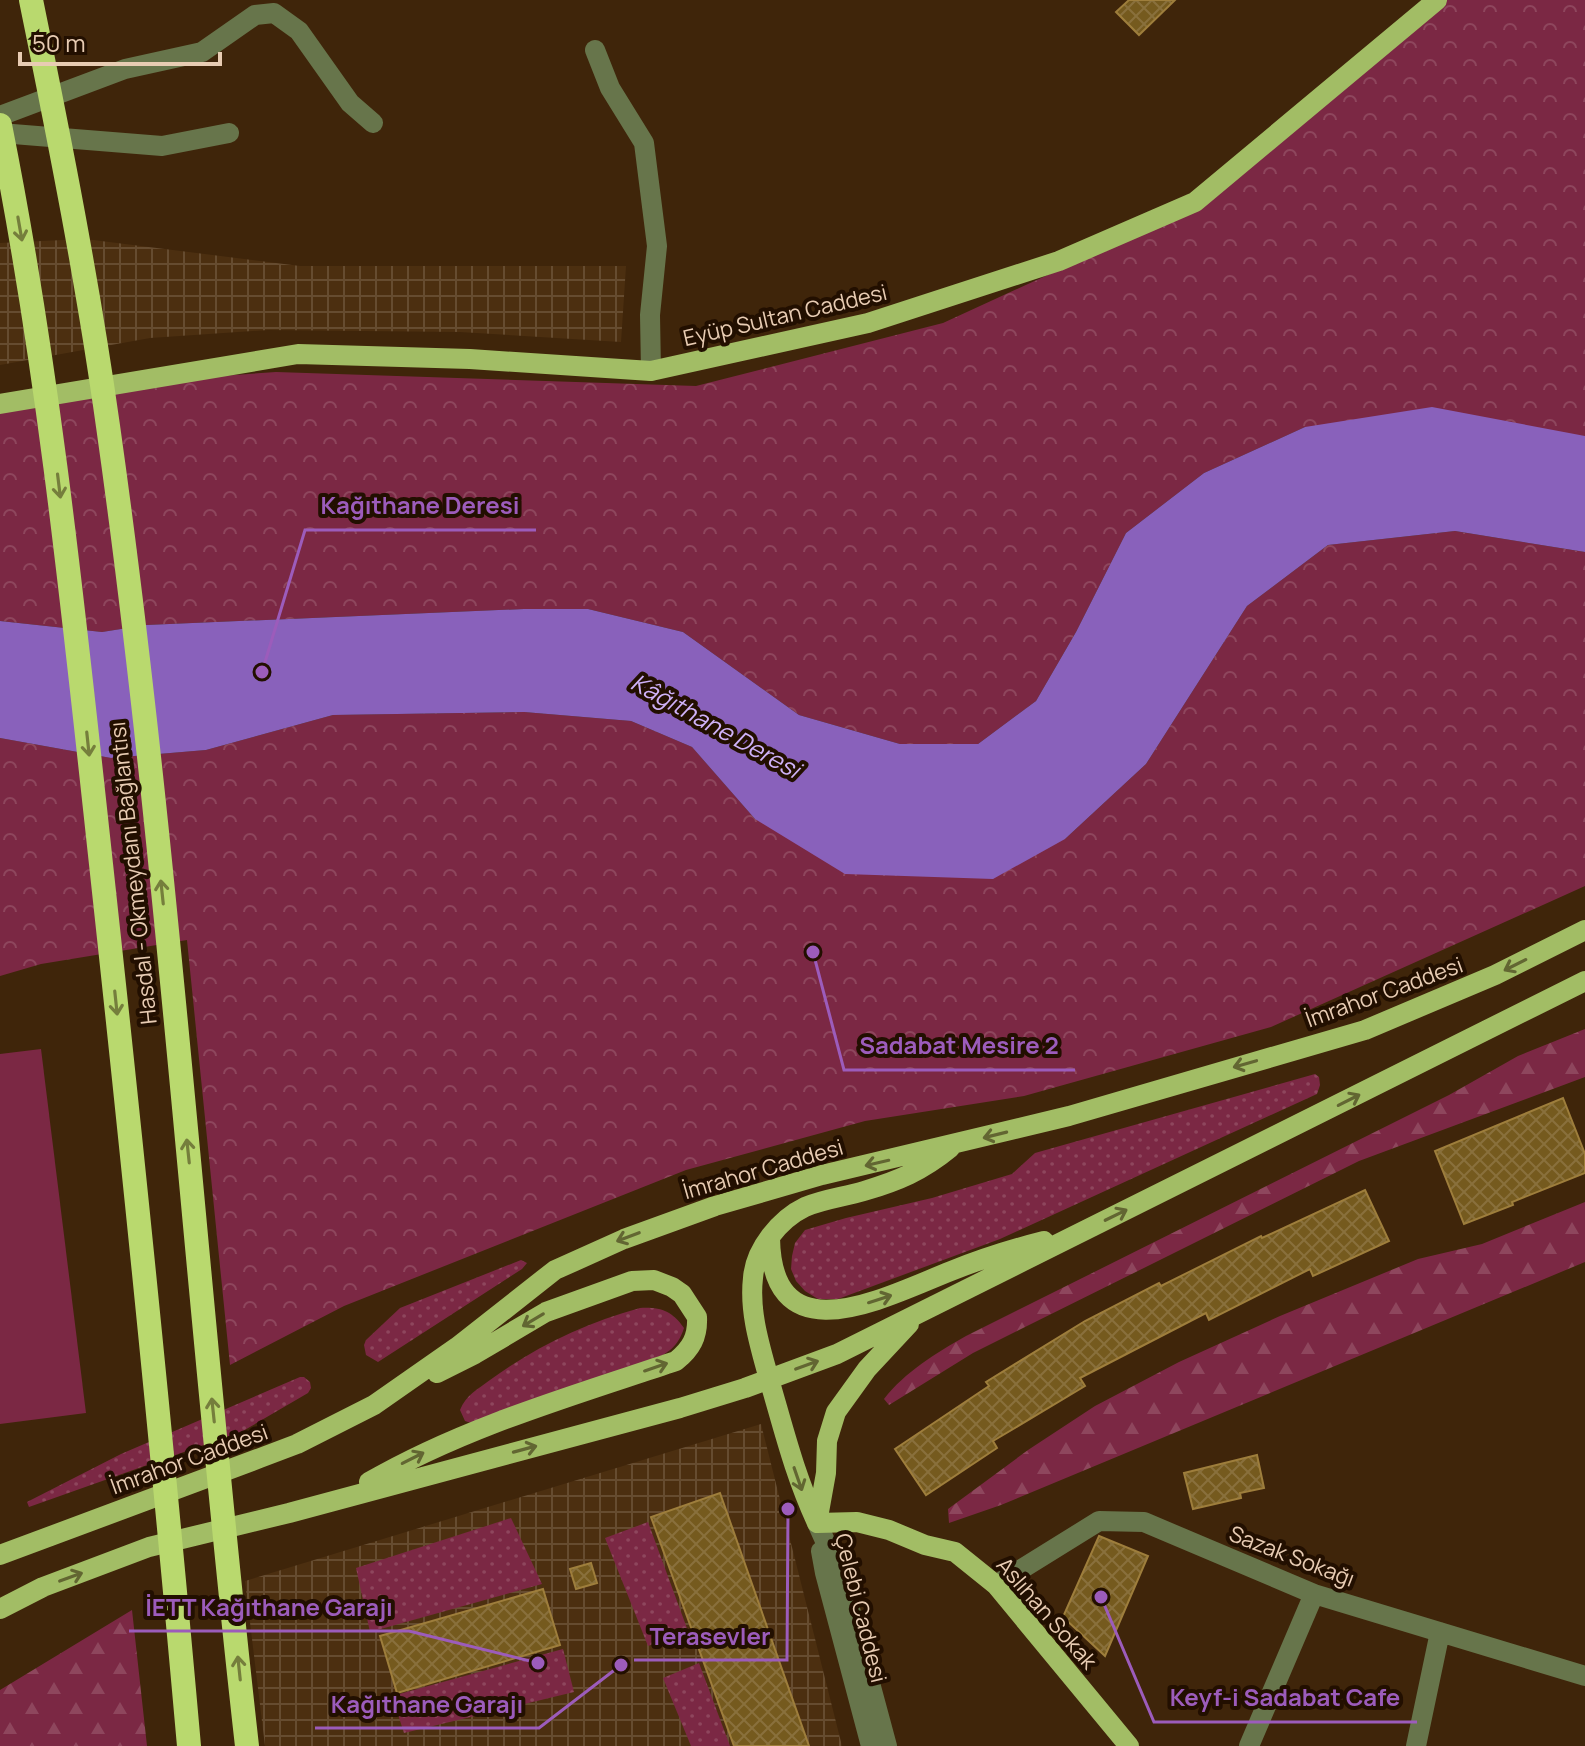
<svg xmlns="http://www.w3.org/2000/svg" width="1585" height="1746" font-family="Manrope,sans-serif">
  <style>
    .industrial { fill: url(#industrial-grid) }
    .grass { fill: url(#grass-dots) }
    .forest { fill: url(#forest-firs) }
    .park { fill: url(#park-crowns) }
    .garden { fill: #7b2844 }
    .water { fill: #8961bb }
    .building { fill: url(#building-cross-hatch); stroke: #9e7e3c; stroke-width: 2 }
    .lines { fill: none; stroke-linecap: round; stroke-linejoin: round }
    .minor { stroke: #67754b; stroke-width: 20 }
    .major { stroke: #a2bd65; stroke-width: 20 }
    .highway-bridge { stroke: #b9d96e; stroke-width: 24 }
    .oneway { stroke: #757e3c }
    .oneway2 { stroke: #626632 }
    .labels { text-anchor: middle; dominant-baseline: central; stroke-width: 8; stroke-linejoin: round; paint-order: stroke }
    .street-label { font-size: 22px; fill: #e8ccb3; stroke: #220f00 }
    .water-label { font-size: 24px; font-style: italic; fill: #cfb2f8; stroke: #220f00 }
    .leader { fill: none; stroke: #9c5cbb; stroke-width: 3 }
    .callout-dot { fill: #9c5cbb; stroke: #220f00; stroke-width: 3 }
    .callout-label { font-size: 24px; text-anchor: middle; font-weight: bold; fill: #9c5cbb; stroke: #220f00; stroke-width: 8; stroke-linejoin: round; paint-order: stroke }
  </style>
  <defs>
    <pattern id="industrial-grid" width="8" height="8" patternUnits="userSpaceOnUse" patternTransform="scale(2)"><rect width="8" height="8" fill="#4c2f10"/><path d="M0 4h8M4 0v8" fill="none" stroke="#664c30"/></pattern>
    <pattern id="grass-dots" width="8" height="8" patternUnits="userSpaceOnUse" patternTransform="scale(2)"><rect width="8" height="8" fill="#7b2844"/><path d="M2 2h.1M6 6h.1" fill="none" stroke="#8e465d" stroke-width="1.8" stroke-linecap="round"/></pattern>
    <pattern id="forest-firs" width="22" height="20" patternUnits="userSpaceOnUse" patternTransform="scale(2)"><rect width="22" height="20" fill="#7b2844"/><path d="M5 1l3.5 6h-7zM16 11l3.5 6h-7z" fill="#8e465d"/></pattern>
    <pattern id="park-crowns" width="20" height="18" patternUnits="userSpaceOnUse" patternTransform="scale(2)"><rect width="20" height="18" fill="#7b2844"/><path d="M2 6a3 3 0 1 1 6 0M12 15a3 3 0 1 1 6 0" fill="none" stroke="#8e465d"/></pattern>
    <pattern id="building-cross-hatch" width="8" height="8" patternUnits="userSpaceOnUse" patternTransform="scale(2)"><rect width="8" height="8" fill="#755a1e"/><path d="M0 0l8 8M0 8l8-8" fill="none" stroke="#89703c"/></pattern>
  </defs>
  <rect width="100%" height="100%" fill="#3f250a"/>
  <!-- industrial -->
  <path class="industrial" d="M85 239 300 266H626L621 342 460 332 268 330 150 338 0 365V243Z
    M761 1424 842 1746H265L245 1581Z"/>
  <!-- grass -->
  <path class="grass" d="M1315 1074 1319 1077 1320 1085 1317 1094 1000 1239 838 1299H818L805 1291 796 1281 791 1269 792 1256 795 1243 805 1230 846 1218 932 1198 1012 1174 1035 1153Z
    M521 1260 527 1263 522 1269 378 1362 366 1355 364 1345 366 1340 400 1308Z
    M640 1308C661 1307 672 1311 684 1328 678 1347 668 1353 651 1361L471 1423 465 1421 460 1410C466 1395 478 1389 490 1380 537 1346 585 1323 640 1308Z
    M300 1377H304L310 1382 311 1388 308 1393 243 1431 29 1507 27 1502 121 1454Z
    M511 1518 542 1584 370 1632 356 1568Z
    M648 1522 688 1631 648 1646 605 1538Z
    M563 1649 574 1692 404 1733 392 1696Z
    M699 1663 730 1746H691L663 1678Z"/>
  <!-- forest -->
  <path class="forest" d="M1585 1029V1077L1359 1161 973 1353 889 1405 884 1399C905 1372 936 1353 966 1336L1449 1095 1518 1056Z
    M1585 1202V1262L1001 1505 949 1523 948 1509 1028 1450 1095 1406 1179 1362 1280 1316 1418 1259 1482 1244Z
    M132 1610 147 1746H0V1690Z"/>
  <!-- park -->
  <path class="park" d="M1445 0H1585V436L1305 427 1204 473 1126 533 1076 632 1036 701 978 744H900L799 715 683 632 588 609H524L146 625 102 632 0 621V412L178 379 276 372 696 386 943 323 1207 202Z
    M1455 531 1585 552V886L1271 1027 1024 1096 865 1121 686 1170 344 1306 230 1365 187 940 41 964 0 976V738L111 758 206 750 333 715 524 712 631 721 692 747 755 819 1065 839 1146 764 1247 606 1328 545Z"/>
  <!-- garden -->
  <path class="garden" d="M41 1049 86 1413 0 1424V1054Z"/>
  <!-- water -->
  <path class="water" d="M1432 407 1585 436V552L1455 531 1328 545 1247 606 1146 764 1065 839 993 879 845 874 755 819 692 747 631 721 524 712 333 715 206 750 111 758 0 738V621L102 632 146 625 524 609H588L683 632 799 715 900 744H978L1036 701 1076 632 1126 533 1204 473 1305 427Z"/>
  <!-- building -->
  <path class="building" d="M1129 0H1175L1139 35 1116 12Z
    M1563 1098 1585 1154V1173L1512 1202 1513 1205 1464 1224 1435 1151Z
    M1365 1190 1389 1241 1313 1276 1310 1269 1209 1320 1206 1313 1080 1378 1085 1386 993 1441 997 1448 926 1495 895 1449 989 1386 986 1382 1085 1321 1159 1283 1161 1286 1261 1236 1262 1238Z
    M1257 1455 1264 1488 1240 1493 1241 1498 1193 1509 1184 1473Z
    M720 1493 809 1746H734L651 1517Z
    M1099 1536 1148 1556 1105 1656 1063 1617Z
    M591 1563 597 1583 576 1589 570 1569Z
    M543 1589 560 1645 397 1693 380 1636Z"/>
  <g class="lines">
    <!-- minor -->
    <path class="minor" d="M595 50 610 88 644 143 657 246 650 315 651 371
      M0 116 125 69 202 52 255 15 274 13 299 31 350 103 373 123
      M0 133 162 146 229 133
      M817 1523 842 1579 887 1746
      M821 1551 825 1573 871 1746
      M996 1585 1099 1521 1144 1522 1314 1594 1585 1676
      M1249 1746 1314 1594
      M1416 1746 1440 1632"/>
    <!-- major -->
    <path class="major" d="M0 404 298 354 470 359 651 371 868 323 1059 261 1195 202 1437 0
      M770 1238C772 1358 885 1297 951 1271 981 1259 1012 1249 1044 1241
      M369 1482C464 1427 572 1396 676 1361 691 1349 698 1337 697 1317L682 1294 672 1287 654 1280 632 1281 546 1312 475 1354 437 1373
      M817 1523C794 1473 784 1430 769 1379 760 1346 749 1312 753 1278 755 1249 780 1219 805 1207 824 1199 844 1197 864 1191 898 1181 922 1171 950 1148
      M817 1523 857 1522 889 1530 925 1545 955 1552 996 1585 1129 1746
      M817 1523 826 1473 827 1441 836 1412 867 1369 909 1324
      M0 1555 260 1458 297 1444 374 1405 457 1347 555 1270 624 1239 715 1206 822 1175 1069 1116 1365 1030 1495 975 1585 930
      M0 1609 43 1587 149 1547 289 1513 680 1408 745 1388 837 1354 1585 981"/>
    <!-- highway-bridge -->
    <path class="highway-bridge" d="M31 0C60 142 88 283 108 426 170 864 197 1307 247 1746
      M0 125C49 369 74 616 101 864 133 1158 163 1452 189 1746"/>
  </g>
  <!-- one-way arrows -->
  <defs><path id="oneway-shaft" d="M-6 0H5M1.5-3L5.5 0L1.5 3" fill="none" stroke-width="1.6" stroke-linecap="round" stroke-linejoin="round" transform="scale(2)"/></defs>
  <g class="oneway">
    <use href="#oneway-shaft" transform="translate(20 229) rotate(80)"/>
    <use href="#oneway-shaft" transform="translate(59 486) rotate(83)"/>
    <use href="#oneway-shaft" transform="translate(88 744) rotate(84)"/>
    <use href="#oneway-shaft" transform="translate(162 892) rotate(-96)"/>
    <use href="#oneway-shaft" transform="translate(116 1003) rotate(84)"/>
    <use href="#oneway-shaft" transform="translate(188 1151) rotate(-96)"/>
    <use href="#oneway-shaft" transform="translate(213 1410) rotate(-96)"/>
    <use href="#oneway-shaft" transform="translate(239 1668) rotate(-96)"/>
  </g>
  <g class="oneway2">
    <use href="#oneway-shaft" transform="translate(1515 965) rotate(153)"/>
    <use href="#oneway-shaft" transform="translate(1245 1064) rotate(164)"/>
    <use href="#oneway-shaft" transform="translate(1349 1100) rotate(-27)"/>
    <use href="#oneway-shaft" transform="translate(995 1135) rotate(166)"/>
    <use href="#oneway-shaft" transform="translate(877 1163) rotate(167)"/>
    <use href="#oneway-shaft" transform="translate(1116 1215) rotate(-26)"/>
    <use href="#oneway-shaft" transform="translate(628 1237) rotate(159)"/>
    <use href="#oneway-shaft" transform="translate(880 1299) rotate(-18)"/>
    <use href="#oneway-shaft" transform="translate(533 1320) rotate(149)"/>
    <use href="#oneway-shaft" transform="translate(807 1365) rotate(-20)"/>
    <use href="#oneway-shaft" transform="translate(656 1367) rotate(-19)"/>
    <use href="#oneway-shaft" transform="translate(525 1449) rotate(-15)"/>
    <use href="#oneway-shaft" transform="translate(413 1458) rotate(-27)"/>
    <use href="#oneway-shaft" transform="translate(798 1479) rotate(71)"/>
    <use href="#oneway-shaft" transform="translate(71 1577) rotate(-20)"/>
  </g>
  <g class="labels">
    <!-- street labels -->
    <g class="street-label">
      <text transform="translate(785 315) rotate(-13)">Eyüp Sultan Caddesi</text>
      <text transform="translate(133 873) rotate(-96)">Hasdal - Okmeydanı Bağlantısı</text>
      <text transform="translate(1384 992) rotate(-20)">İmrahor Caddesi</text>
      <text transform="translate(763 1169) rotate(-16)">İmrahor Caddesi</text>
      <text transform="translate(189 1459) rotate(-20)">İmrahor Caddesi</text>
      <text transform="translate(1292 1556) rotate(21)">Sazak Sokağı</text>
      <text transform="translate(861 1608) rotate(76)">Çelebi Caddesi</text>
      <text transform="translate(1047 1613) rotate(49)">Aslıhan Sokak</text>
    </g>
    <!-- water labels -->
    <g class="water-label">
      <text transform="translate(716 725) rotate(29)">Kâğıthane Deresi</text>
    </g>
  </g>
  <!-- callouts -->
  <path class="leader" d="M262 672L305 530H536M813 952L844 1070H1075M538 1663L409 1631H129M788 1509L787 1660H634M1101 1597L1154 1722H1417M621 1665L539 1728H315"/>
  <g class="callout-dot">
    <circle cx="262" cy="672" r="8"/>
    <circle cx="813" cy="952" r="8"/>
    <circle cx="538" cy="1663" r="8"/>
    <circle cx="788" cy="1509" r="8"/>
    <circle cx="1101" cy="1597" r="8"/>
    <circle cx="621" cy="1665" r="8"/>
  </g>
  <g class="callout-label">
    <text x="420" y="514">Kağıthane Deresi</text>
    <text x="959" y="1054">Sadabat Mesire 2</text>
    <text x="269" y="1616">İETT Kağıthane Garajı</text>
    <text x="710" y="1645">Terasevler</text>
    <text x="1285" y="1706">Keyf-i Sadabat Cafe</text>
    <text x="427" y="1713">Kağıthane Garajı</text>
  </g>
  <!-- scale -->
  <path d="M20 52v12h200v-12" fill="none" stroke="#e8ccb3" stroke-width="4"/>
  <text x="32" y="52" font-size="24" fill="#e8ccb3" stroke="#220f00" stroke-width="6" paint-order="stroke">50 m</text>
</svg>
